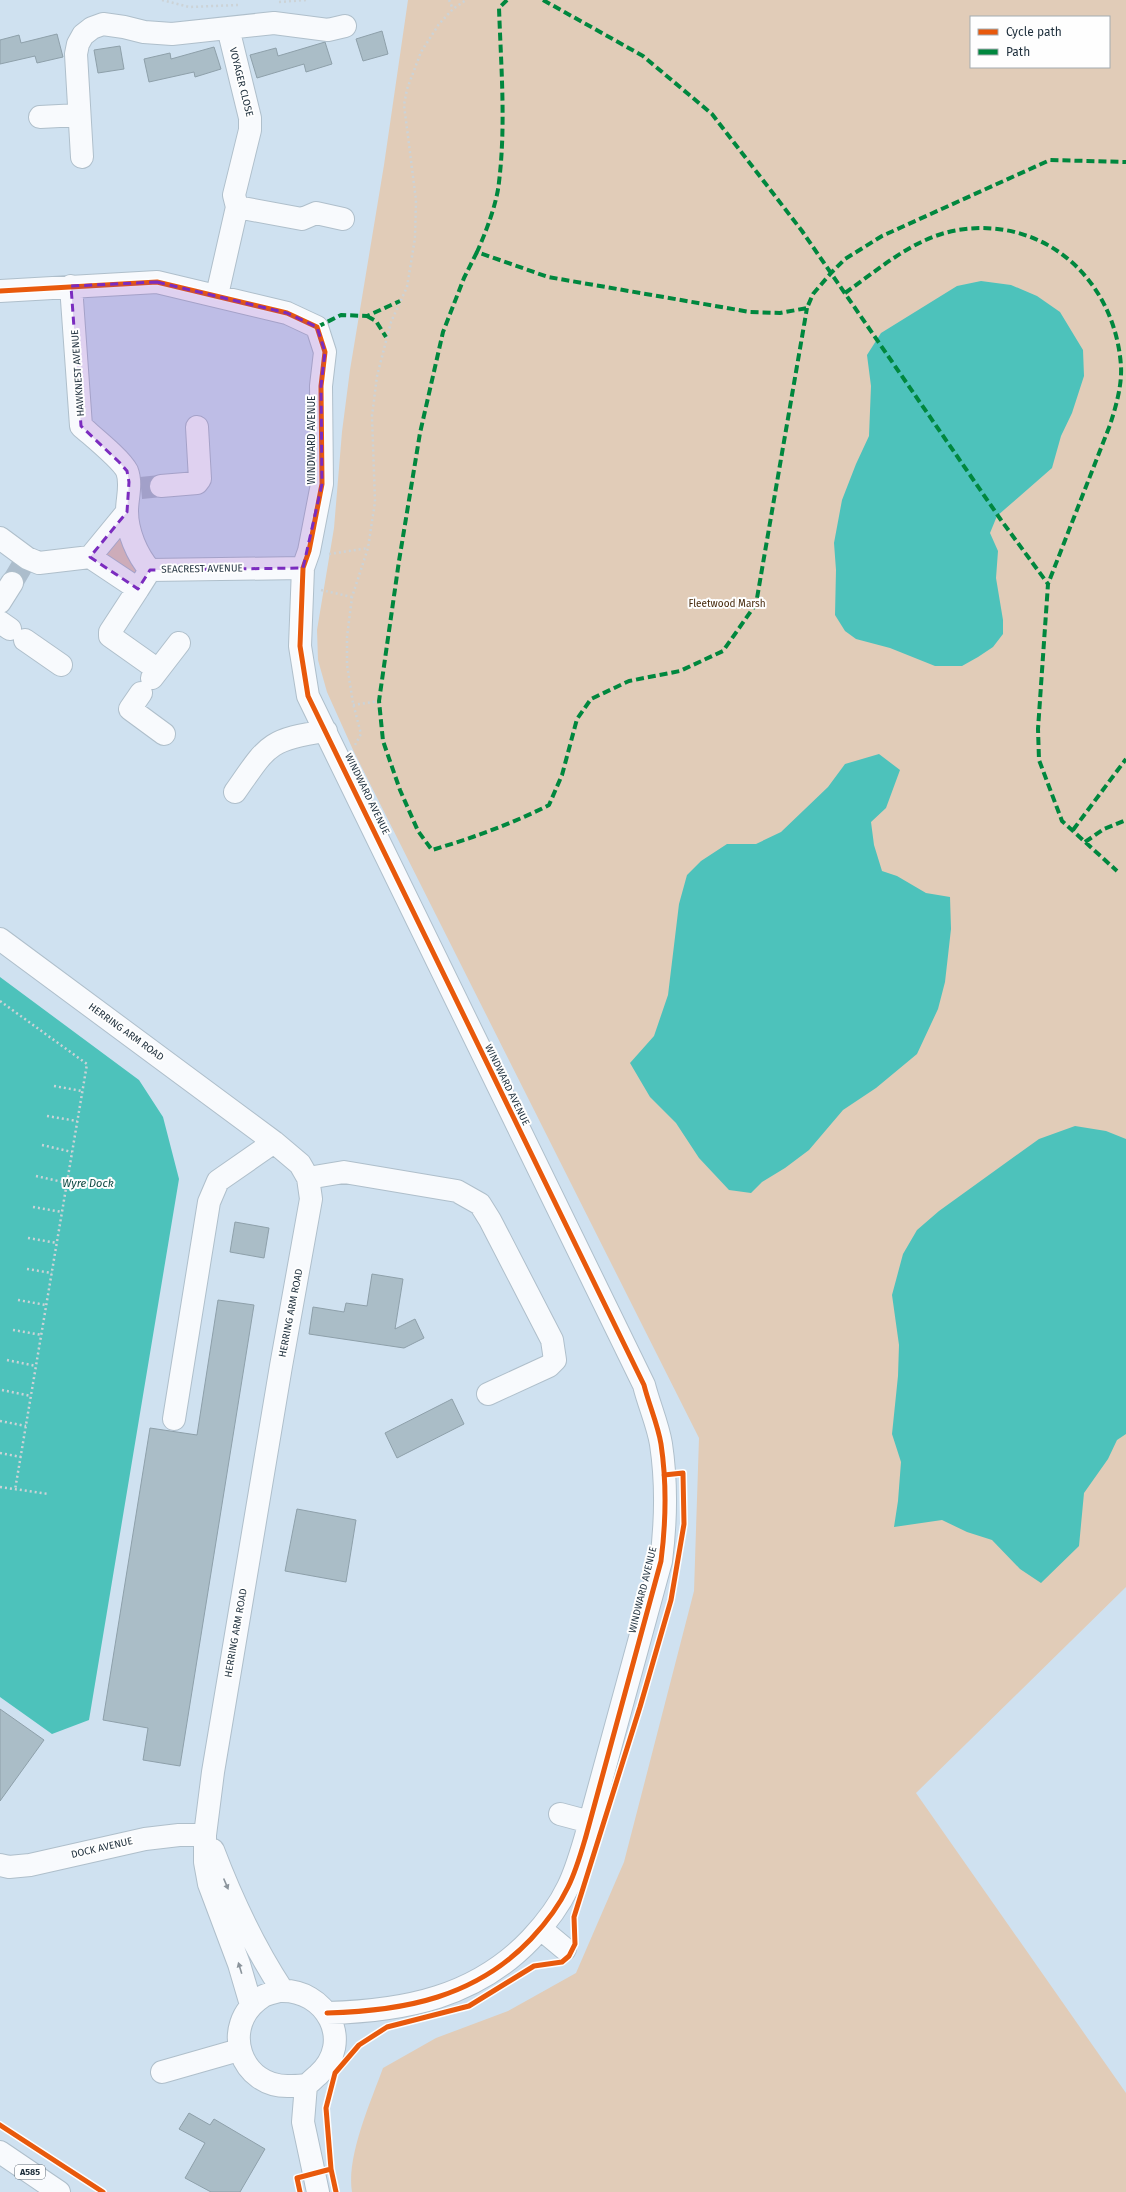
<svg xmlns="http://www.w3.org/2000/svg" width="1126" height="2192" font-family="'Fira Sans',sans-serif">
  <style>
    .green { fill: #e1ccb8; fill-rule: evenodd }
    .water { fill: #4dc2bb }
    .building { fill: #aabdc7; stroke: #8ea0aa }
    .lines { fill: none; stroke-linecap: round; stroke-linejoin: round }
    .minor-tunnel { stroke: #acbdcc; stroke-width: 22; stroke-dasharray: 22 11; stroke-linecap: butt }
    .minor-casing { stroke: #afbfcb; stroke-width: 24 }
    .highway-casing { stroke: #afbfcb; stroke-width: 24 }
    .path { stroke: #ccd3d7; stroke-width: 2.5; stroke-dasharray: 2 3; stroke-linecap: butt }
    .minor { stroke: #f8fafd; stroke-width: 22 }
    .highway { stroke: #f8fafd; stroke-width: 22 }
    .quiet { stroke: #00873e; stroke-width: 4; stroke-dasharray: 8 4; stroke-linecap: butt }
    .cycleway-casing { stroke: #fefefe; stroke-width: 8 }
    .cycleway { stroke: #e8590c; stroke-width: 5 }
    .oneway { fill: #8b949c }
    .marked { fill: #7b2cbf; fill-opacity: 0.2; stroke: #7b2cbf; stroke-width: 3; stroke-dasharray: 8 5; stroke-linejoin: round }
    .labels { text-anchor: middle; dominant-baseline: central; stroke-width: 4; stroke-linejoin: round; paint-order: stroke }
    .shield { fill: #fefefe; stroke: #616d76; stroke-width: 1 }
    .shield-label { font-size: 9px; font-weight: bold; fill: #1e2f3c }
    .street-label { font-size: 10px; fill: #1e2f3c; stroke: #fefefe }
    .park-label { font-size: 10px; fill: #45280a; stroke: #fefefe }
    .water-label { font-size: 11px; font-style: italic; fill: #0d4a43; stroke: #fefefe }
  </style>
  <rect width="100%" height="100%" fill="#cfe1f0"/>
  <!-- green -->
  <path class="green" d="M408 0H1126V1587L916 1793 1126 2093V2192H352C346 2157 371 2101 383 2068L436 2038 508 2011 576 1973 624 1862 694 1591 699 1438 354 752 327 692 318 660 317 630 334 528 342 432 350 370 384 165ZM971 17H1109V67H971Z
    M117 533 138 567 130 579 103 553Z"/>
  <!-- water -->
  <path class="water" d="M981 281 1011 285 1037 296 1060 312 1083 350 1084 376 1072 413 1061 436 1052 468 997 516 990 533 998 551 996 578 1003 620V634L993 647 978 657 962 666H935L890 648 856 639 845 631 835 615 836 570 834 543 842 500 856 464 869 436 871 386 867 355 881 333 957 286Z
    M879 754 900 770 886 808 871 822 874 845 882 871 897 876 926 893 950 897 951 929 945 982 938 1009 917 1054 876 1088 843 1110 809 1150 785 1168 762 1182 751 1193 729 1190 699 1158 676 1123 650 1097 630 1063 654 1036 668 995 679 904 687 875 701 861 727 844H756L781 832 828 787 845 764Z
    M0 977 139 1080 163 1117 179 1179 89 1720 52 1734 0 1697Z
    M1075 1126 1106 1131 1126 1139V1434L1117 1440 1108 1459 1084 1493 1079 1546 1041 1583 1020 1569 992 1540 967 1532 942 1520 894 1527 898 1501 901 1462 892 1434 898 1376 899 1345 892 1295 903 1254 917 1230 939 1211 1039 1139Z"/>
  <!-- building -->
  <path class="building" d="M382 31 388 54 363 61 356 39Z
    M57 34 63 57 37 63 35 56 0 64V40L19 35 21 43Z
    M325 42 332 64 306 72 304 64 257 78 250 55 276 48 278 56Z
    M120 46 124 69 98 73 94 50Z
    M214 47 221 69 195 77 194 72 149 82 144 59 170 53 171 59Z
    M235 1222 269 1228 264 1258 230 1252Z
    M372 1274 403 1279 395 1329 415 1319 424 1338 404 1348 309 1334 313 1307 344 1312 346 1303 367 1306Z
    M218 1300 254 1305 180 1766 143 1760 148 1728 103 1720 150 1428 197 1435Z
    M452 1399 464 1424 397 1458 385 1433Z
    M297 1509 356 1520 346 1582 285 1571Z
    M0 1709 44 1740 0 1801Z
    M189 2113 210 2125 214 2119 265 2149 240 2192H211L185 2178 205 2143 179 2129Z"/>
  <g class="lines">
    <!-- minor-tunnel -->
    <path class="minor-tunnel" d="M141 488 161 486
      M12 583 22 566"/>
    <defs>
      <path id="minor" d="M40 117 79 115
        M82 157 76 54 78 44 83 35 92 28 103 24 124 27 144 32 172 34 274 23 328 30 345 26
        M237 207 302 219 316 213 343 219
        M71 286 81 426C92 436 121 459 127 471 132 484 127 498 127 511 127 532 137 555 150 570
        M0 291 157 282 287 313 317 327 325 352 321 386 322 484 309 551 303 568 300 646 308 696 644 1385C649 1405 658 1425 661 1444 667 1484 666 1522 661 1561L586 1836C581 1853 576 1871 568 1887 559 1906 546 1923 531 1939 476 1997 405 2011 327 2013
        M217 295 237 207 234 195 250 130V118L228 28
        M161 486 197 483 200 479 197 427
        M0 538 27 558 39 563 90 557 138 589 150 570 303 568
        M90 557 127 512
        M138 589 110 632V636L158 670
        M0 602 12 583
        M0 622 10 629
        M25 640 61 665
        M152 678 179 643
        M141 693 130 709 164 734
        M235 792C268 745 267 740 326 731
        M0 939 274 1142 300 1164 308 1178 311 1199 281 1366 213 1772 205 1835V1862L209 1884 239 1964 251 2005
        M308 1178 344 1172 457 1191 480 1204 490 1220 552 1340 555 1360 549 1366 488 1394
        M174 1419 209 1202 218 1181 274 1142
        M560 1814 590 1822
        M213 1850C232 1900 254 1947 283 1991
        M0 1865 9 1867 30 1865 145 1839 179 1835H205
        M541 1929 565 1949
        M279 1991C326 1988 355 2042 318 2075 314 2078 310 2083 306 2085 302 2086 295 2086 291 2086 240 2089 219 2025 262 1997 266 1994 273 1993 279 1991Z
        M162 2072 239 2050
        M306 2085 303 2122 318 2192"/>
      <path id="highway" d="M0 2152 59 2192"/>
    </defs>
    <!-- minor casing -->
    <use href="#minor" class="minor-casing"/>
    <!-- highway casing -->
    <use href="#highway" class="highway-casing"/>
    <!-- path -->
    <path class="path" d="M162 0 189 7 238 5
      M449 0 453 9
      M279 2 306 0
      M329 554 368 548
      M321 590 352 597
      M353 705 379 701
      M355 745 361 734 353 703 347 665V637L352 597 368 548 375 502 372 416 377 376 391 322 407 287 415 238 416 200 404 105 407 89 421 52 439 24 453 9 466 0
      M0 1001 87 1064 15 1490
      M54 1086 82 1091
      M47 1116 77 1121
      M42 1145 72 1152
      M36 1176 67 1183
      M33 1207 62 1212
      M28 1238 57 1243
      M27 1269 52 1273
      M18 1300 46 1305
      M13 1330 42 1335
      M7 1360 36 1366
      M2 1390 31 1396
      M0 1421 26 1426
      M0 1453 21 1457
      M0 1487 49 1494"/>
    <!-- minor -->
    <use href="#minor" class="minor"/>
    <!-- highway -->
    <use href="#highway" class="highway"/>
    <!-- quiet -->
    <path class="quiet" d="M507 0 499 8C501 66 506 125 499 182 497 203 486 232 477 252L548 277 750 312 780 313 807 308 813 294 831 273 845 259 882 236 1050 160 1126 162
      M543 0 643 56 712 114 802 231 1001 520 1048 584 1038 729 1039 760 1062 821 1117 871
      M477 252 464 278 443 332 420 433 399 561 379 701 383 741 400 790 418 831 432 850C472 838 512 824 549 805L562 775 577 719 591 699 629 681 680 671 723 651 756 604 807 308
      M845 293C879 269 915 237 958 230 1045 216 1115 280 1121 366 1122 386 1116 406 1110 425L1048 584
      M367 316 376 321 386 337
      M317 327 341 315 367 316 400 301
      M1073 830 1126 759
      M1085 842 1104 829 1126 820"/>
    <defs>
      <path id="cycleway" d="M0 291 157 282 287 313 317 327 325 352 321 386 322 484 309 551 303 568 300 646 308 696 644 1385C649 1405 658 1425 661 1444 667 1484 666 1522 661 1561L586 1836C581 1853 576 1871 568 1887 559 1906 546 1923 531 1939 476 1997 405 2011 327 2013
        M0 2125 103 2192
        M331 2169 326 2108 335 2073 359 2045 387 2027 469 2006 534 1966 562 1962 569 1956 575 1944 574 1917 640 1707 671 1600 684 1524 683 1473 664 1475
        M300 2192 297 2178 331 2169 336 2192"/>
    </defs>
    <!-- cycleway casing -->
    <use href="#cycleway" class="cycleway-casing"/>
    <!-- cycleway -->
    <use href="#cycleway" class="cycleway"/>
  </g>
  <!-- one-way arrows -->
  <defs><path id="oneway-solid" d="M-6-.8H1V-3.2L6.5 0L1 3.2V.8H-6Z"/></defs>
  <g class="oneway">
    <use href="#oneway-solid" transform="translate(226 1884) rotate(67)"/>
    <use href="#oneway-solid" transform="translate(240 1968) rotate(-107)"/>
  </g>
  <!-- marked area -->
  <path class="marked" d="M157 282 287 313 317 327 325 352 321 386 322 484 303 568 150 570 138 589 90 557 127 512 129 482 127 471 119 462 81 426 71 286Z"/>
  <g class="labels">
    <!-- shield labels -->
    <rect class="shield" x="15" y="2165" width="30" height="14" rx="3"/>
    <g class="shield-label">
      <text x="30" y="2172">A585</text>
    </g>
    <!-- street labels -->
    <g class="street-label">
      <text transform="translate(241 82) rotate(76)">VOYAGER CLOSE</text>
      <text transform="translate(78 373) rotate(-94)">HAWKNEST AVENUE</text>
      <text transform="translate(312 440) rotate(-90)">WINDWARD AVENUE</text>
      <text transform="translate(202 569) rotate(-1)">SEACREST AVENUE</text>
      <text transform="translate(367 794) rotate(64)">WINDWARD AVENUE</text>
      <text transform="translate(126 1032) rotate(36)">HERRING ARM ROAD</text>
      <text transform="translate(507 1085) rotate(64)">WINDWARD AVENUE</text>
      <text transform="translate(291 1313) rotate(-79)">HERRING ARM ROAD</text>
      <text transform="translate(643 1590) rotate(-76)">WINDWARD AVENUE</text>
      <text transform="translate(236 1633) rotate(-80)">HERRING ARM ROAD</text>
      <text transform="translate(102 1848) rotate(-13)">DOCK AVENUE</text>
    </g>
    <!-- park labels -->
    <g class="park-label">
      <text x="727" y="604">Fleetwood Marsh</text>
    </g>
    <!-- water labels -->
    <g class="water-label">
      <text x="88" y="1183">Wyre Dock</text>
    </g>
  </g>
  <!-- legend -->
  <rect x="970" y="16" width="140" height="52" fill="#fefefe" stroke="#a4abb0"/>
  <rect x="978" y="29" width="20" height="6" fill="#e8590c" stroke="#a4abb0"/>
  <text x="1006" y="36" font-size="12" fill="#1e2f3c">Cycle path</text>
  <rect x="978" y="49" width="20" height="6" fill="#00873e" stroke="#a4abb0"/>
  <text x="1006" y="56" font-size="12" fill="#1e2f3c">Path</text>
</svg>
